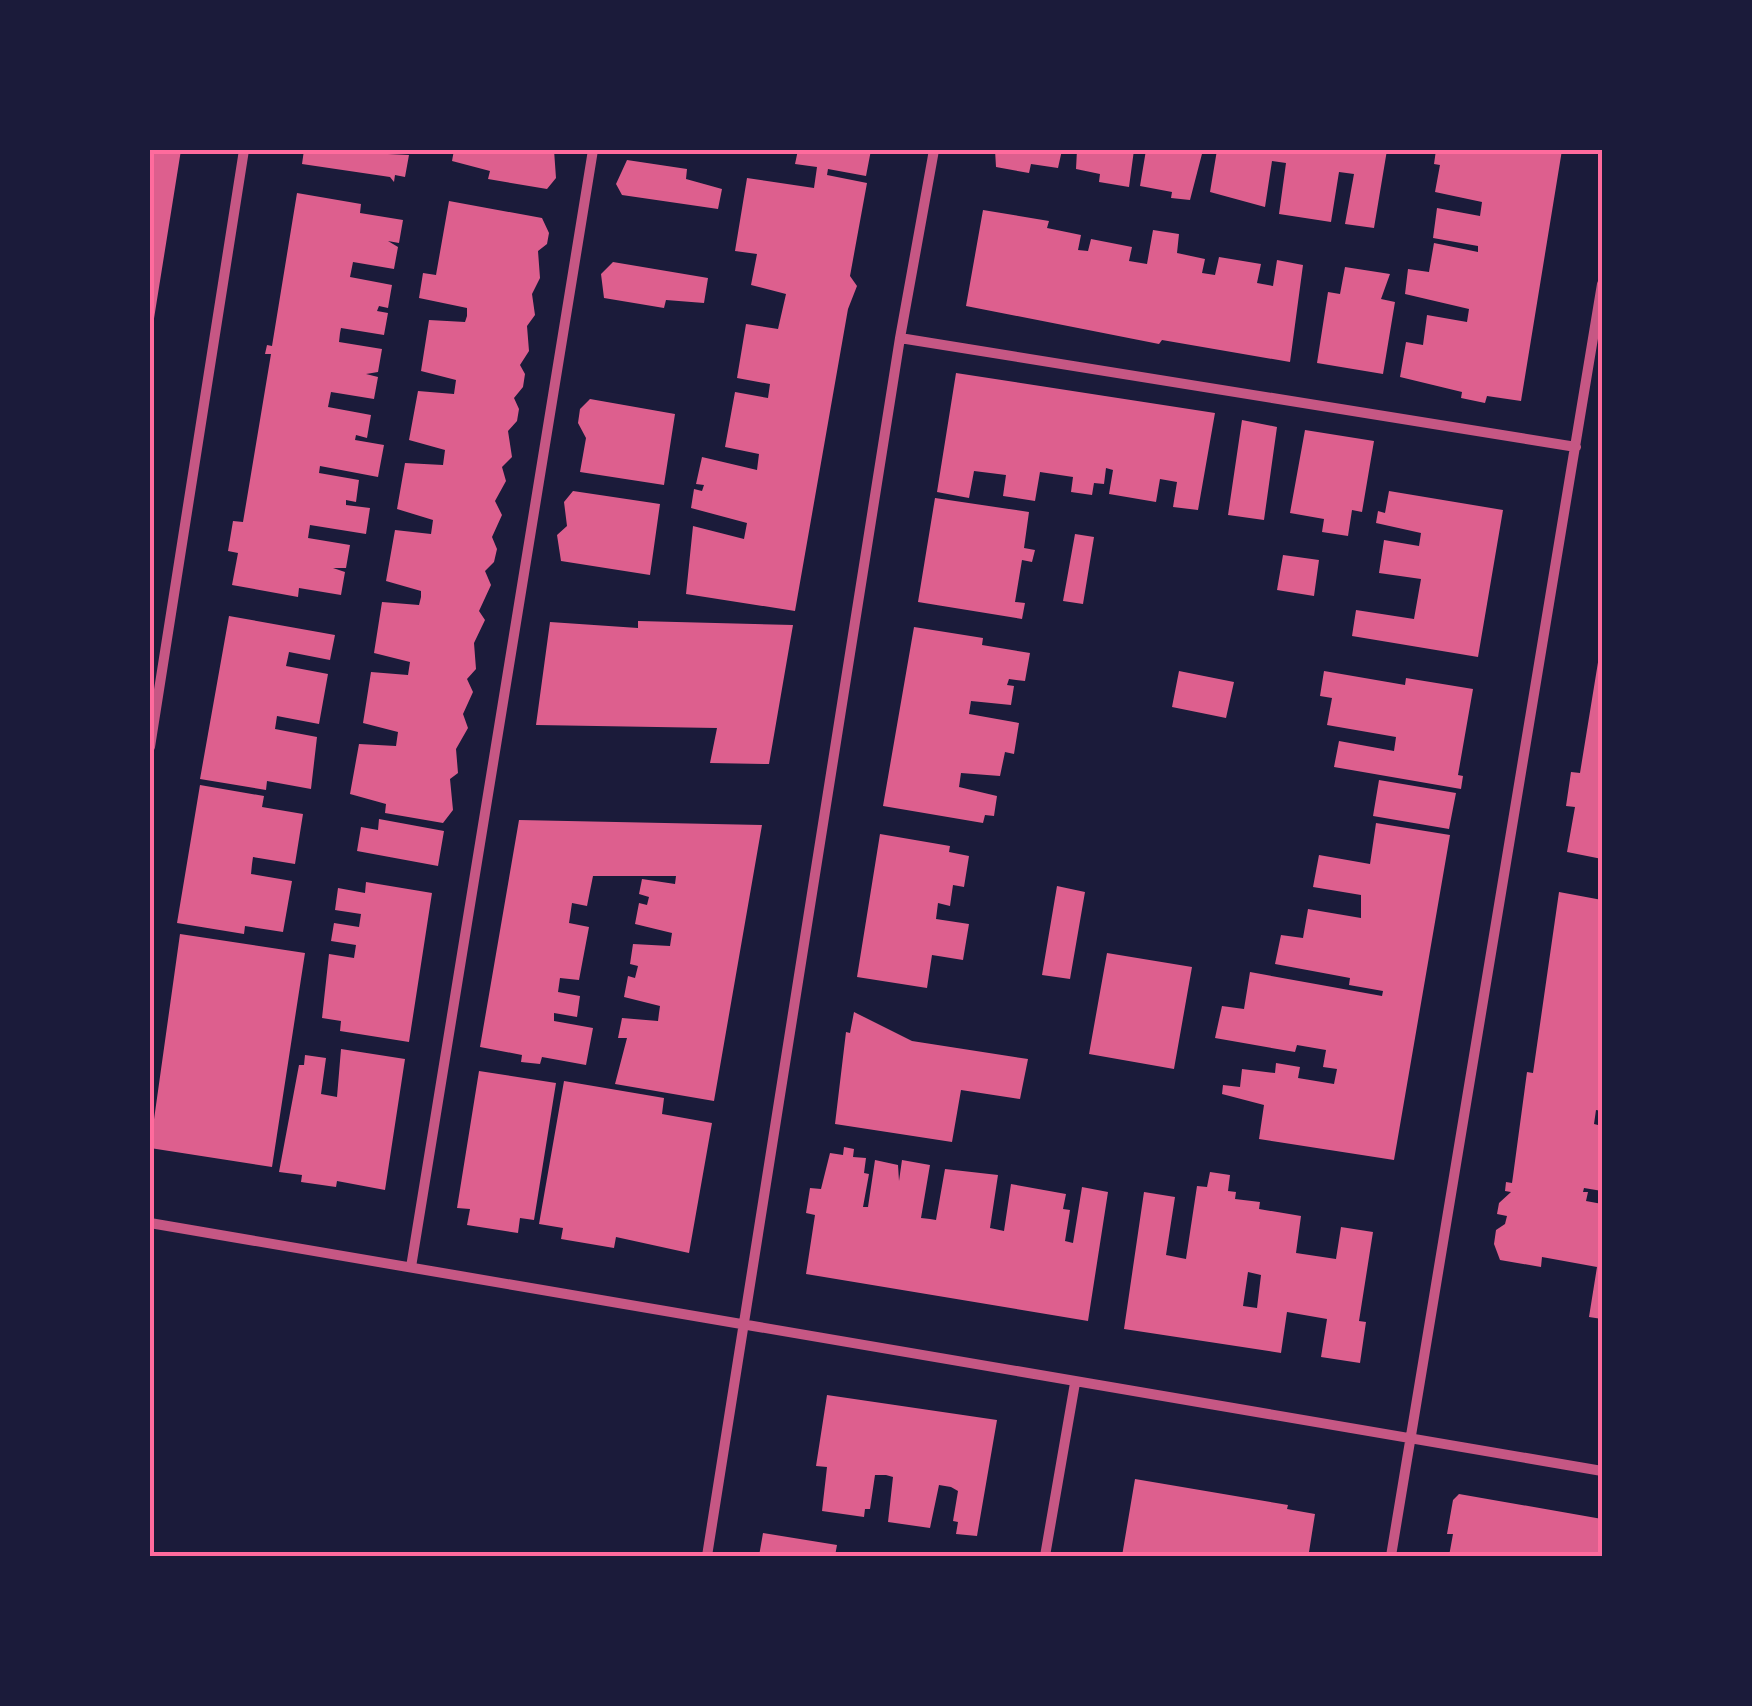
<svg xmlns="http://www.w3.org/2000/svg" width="1752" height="1706" font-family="'Noto Sans',sans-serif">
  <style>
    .building { fill: #dd5f8e; fill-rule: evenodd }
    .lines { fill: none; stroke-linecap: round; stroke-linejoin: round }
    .minor { stroke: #c65784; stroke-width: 10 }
    .neatline { fill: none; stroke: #ff6b9d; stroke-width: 4 }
  </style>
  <rect width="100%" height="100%" fill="#1b1b3a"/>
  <!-- building -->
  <path class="building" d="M150 150H181L152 331 150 330Z
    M304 150 409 155 405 177 395 175 394 182 390 177 302 164Z
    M454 150H554L556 178 547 189 488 179 490 171 452 161Z
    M798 150H871L866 176 828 169 827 175 867 183 850 276 857 286 848 309 795 611 686 594 693 526 744 539 747 523 691 508 694 489 702 491 704 485 696 484 702 457 757 470 759 454 725 447 735 392 768 398 770 384 737 378 746 324 778 329 786 294 751 285 757 254 735 251 747 178 814 188 817 167 795 164Z
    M995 150H1062L1058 168 1031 164 1029 173 996 167Z
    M1077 150H1134L1129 187 1099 182 1100 174 1076 169Z
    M1146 150H1203L1190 200 1171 198 1172 192 1140 186Z
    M1217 150H1387L1374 228 1345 224 1354 174 1339 172 1331 222 1279 214 1286 163 1272 161 1265 207 1210 192Z
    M1436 150H1562L1521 401 1487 396 1485 403 1461 398 1462 392 1400 377 1406 342 1423 345 1427 315 1467 322 1469 309 1405 294 1408 269 1429 272 1434 243 1478 252V246L1433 238 1437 208 1480 216 1482 202 1435 192 1440 165 1434 164Z
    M627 160 687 169 686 179 722 189 718 209 622 195 616 184Z
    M297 193 361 204 360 213 403 220 399 243 388 241 398 247 394 269 353 262 350 277 392 285 388 308 379 306 377 311 388 313 384 335 341 328 340 333 339 342 382 349 378 372 366 374 378 377 374 399 331 392 328 407 371 415 367 438 356 435 355 440 384 445 378 477 320 466 319 473 359 480 356 502 346 500V505L370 508 366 534 310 525 308 538 350 545 346 568H333L345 572 341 595 299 588 298 597 232 585 238 553 228 551 233 521 243 522 271 354H265L267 345 272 346Z
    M449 201 542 218 549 233 547 244 538 251 540 278 532 294 535 315 527 326 529 351 520 365 525 374 523 387 514 398 519 409 517 421 508 431 512 457 502 467 506 481 495 501 502 515 492 537 497 549 494 562 485 571 491 585 479 611 485 620 474 643 476 669 467 679 473 692 463 714 468 728 456 749 458 773 450 779 453 810 443 823 385 813 386 804 350 794 359 744 396 746 398 732 363 723 371 672 408 675 410 662 374 653 382 602 419 605 421 597V591L386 581 395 530 431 534 433 520 397 509 405 463 443 465 445 450 409 440 418 391 454 394 456 380 421 371 429 320 465 322 467 316V308L419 298 423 273 436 275Z
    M983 210 1049 221 1047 228 1081 235 1078 250 1088 251 1091 239 1132 247 1129 261 1147 264 1153 230 1179 234 1177 253 1205 259 1202 273 1215 275 1219 257 1261 264 1257 283 1273 286 1277 260 1303 265 1290 362 1162 340 1159 344 966 306Z
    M613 262 708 278 704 303 666 300 664 308 604 298 601 274Z
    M1345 267 1390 274 1381 299 1395 302 1383 374 1317 363 1328 292 1340 294Z
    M956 373 1215 413 1198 510 1173 507 1177 482 1160 479 1156 502 1109 494 1113 470 1106 468 1104 484 1094 483 1092 495 1071 492 1073 477 1040 472 1035 501 1003 496 1006 475 974 471 969 498 937 492Z
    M590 399 675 414 664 485 580 472 586 438 578 423 580 409Z
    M1242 420 1277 427 1264 520 1228 515Z
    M1305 430 1374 441 1362 512 1352 510 1348 536 1322 532 1324 519 1290 513Z
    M573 491 660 504 650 575 561 561 557 535 567 526 564 502Z
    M1389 491 1503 510 1478 657 1352 636 1356 610 1414 619 1421 579 1379 573 1384 540 1419 546 1421 533 1376 523 1378 511 1385 513Z
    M935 498 1029 512 1024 548 1035 550 1032 562 1022 560 1015 602 1025 603 1022 619 918 602Z
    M1075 534 1094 537 1083 604 1063 601Z
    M1283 555 1319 560 1314 596 1277 590Z
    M229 616 335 635 330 660 289 652 288 657 286 666 328 674 319 724 277 716 275 729 317 737 311 789 267 781 266 790 200 779Z
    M638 621 793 625 769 764 710 763 717 728 536 725 550 622 638 628Z
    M914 627 983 638 982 645 1030 653 1025 681 1009 679 1007 685 1014 686 1011 705 971 701 969 714 1019 723 1014 754 1005 752 1000 776 961 773 959 787 997 796 994 816 985 815 983 823 883 806Z
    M1600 650H1602V859L1567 852 1575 807 1566 806 1571 772 1580 773Z
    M1179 671 1234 682 1226 718 1172 707Z
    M1324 671 1405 685 1406 678 1473 689 1458 775 1463 776 1461 789 1334 767 1339 741 1394 751 1396 737 1327 725 1332 698 1320 696Z
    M1379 780 1456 793 1449 829 1373 816Z
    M200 785 264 796 262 807 303 814 295 864 253 857 252 864 251 874 292 881 283 932 245 926 244 934 177 923Z
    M379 819 444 831 438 866 357 851 361 827 378 830Z
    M519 820 762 825 714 1101 615 1084 627 1038H618L622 1018 658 1021 659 1013 660 1006 624 997 628 976 635 978 638 966 630 964 633 944 670 946 672 933 635 924 639 903 647 905 649 897 639 894 642 879 675 884 676 876H593L587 906 572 903 569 923 589 927 579 980 560 978 558 992 580 996 577 1017 554 1013V1021L593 1028 586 1065 542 1057 540 1064 521 1062 522 1055 480 1047Z
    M1376 823 1450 835 1394 1160 1259 1139 1264 1105 1222 1094 1223 1085 1240 1087 1242 1069 1275 1073 1276 1063 1300 1067 1298 1078 1334 1084 1337 1069 1323 1067 1326 1050 1297 1045 1295 1052 1215 1038 1222 1006 1244 1009 1250 972 1382 996 1383 991 1349 985 1350 978 1275 964 1281 935 1303 938 1308 909 1361 918V895L1313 887 1319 855 1370 864Z
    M880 834 950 846 949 852 969 856 964 887 953 885 950 906 938 903 936 919 969 924 963 960 932 955 927 988 857 977Z
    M366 882 432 893 409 1042 340 1031 341 1021 322 1018 329 954 354 958 356 945 331 941 334 923 359 927 361 914 335 910 338 888 365 893Z
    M1057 886 1085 892 1070 979 1042 975Z
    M1559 892 1602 900V1111L1596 1110 1594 1124 1602 1126V1191L1584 1188 1583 1192H1588L1586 1201 1602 1204V1319L1589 1317 1597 1267 1542 1257 1541 1267 1500 1260 1494 1244 1496 1230 1505 1224 1507 1216 1497 1214 1499 1203 1511 1192 1505 1191 1506 1182 1512 1183 1513 1176 1527 1072 1533 1073Z
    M180 934 305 953 272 1167 150 1148Z
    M1107 953 1192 967 1174 1069 1089 1054Z
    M854 1012 912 1041 1028 1059 1020 1099 961 1090 952 1142 835 1124 846 1032 850 1033Z
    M341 1049 405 1059 385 1190 337 1181 336 1187 301 1182 302 1175 279 1172 299 1065H304L305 1055 326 1058 321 1094 337 1097Z
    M479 1071 556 1083 534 1220 520 1218 518 1233 467 1225 470 1209 457 1208Z
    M564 1081 664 1098 662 1114 712 1123 689 1253 616 1237 614 1248 561 1239 563 1228 539 1224Z
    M844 1147 854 1149 853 1157 866 1158 864 1173 869 1174 863 1207H868L875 1160 898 1165 899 1181 902 1160 930 1165 921 1218 930 1219 936 1220 945 1169 998 1175 990 1228 1004 1231 1011 1184 1066 1194 1063 1209 1070 1210 1065 1241 1073 1243 1082 1187 1108 1192 1088 1321 806 1274 815 1215 806 1213 810 1188 821 1189 830 1153 843 1155Z
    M1210 1172 1230 1175 1228 1191 1236 1192 1235 1199 1260 1202 1259 1209 1301 1216 1296 1253 1336 1259 1341 1227 1373 1232 1359 1321 1366 1322 1360 1363 1321 1357 1327 1319 1287 1312 1281 1353 1124 1329 1144 1192 1175 1197 1166 1255 1186 1259 1197 1186 1207 1187ZM1248 1272 1261 1275 1257 1308 1243 1306Z
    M827 1395 997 1420 977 1536 956 1534 958 1522 953 1521 958 1491 951 1487 939 1485 930 1528 888 1522 893 1477 886 1475H875L870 1509H865L864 1517 822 1511 827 1467 816 1466Z
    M1135 1479 1288 1505 1287 1509 1315 1514 1309 1552 1318 1556H1122Z
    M1459 1494 1602 1519V1556H1449L1453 1534H1447L1453 1500Z
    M763 1533 837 1545 835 1556H759Z"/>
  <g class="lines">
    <!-- minor -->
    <path class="minor" d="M900 338 1576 447
      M150 747 244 150
      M150 1223 1602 1471
      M411 1267 593 150
      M707 1556 900 338 934 150
      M1045 1556 1075 1383
      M1391 1556 1602 284"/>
  </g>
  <!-- border -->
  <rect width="1752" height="1706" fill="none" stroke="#1b1b3a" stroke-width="305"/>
  <rect x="152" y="152" width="1448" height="1402" class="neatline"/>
</svg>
